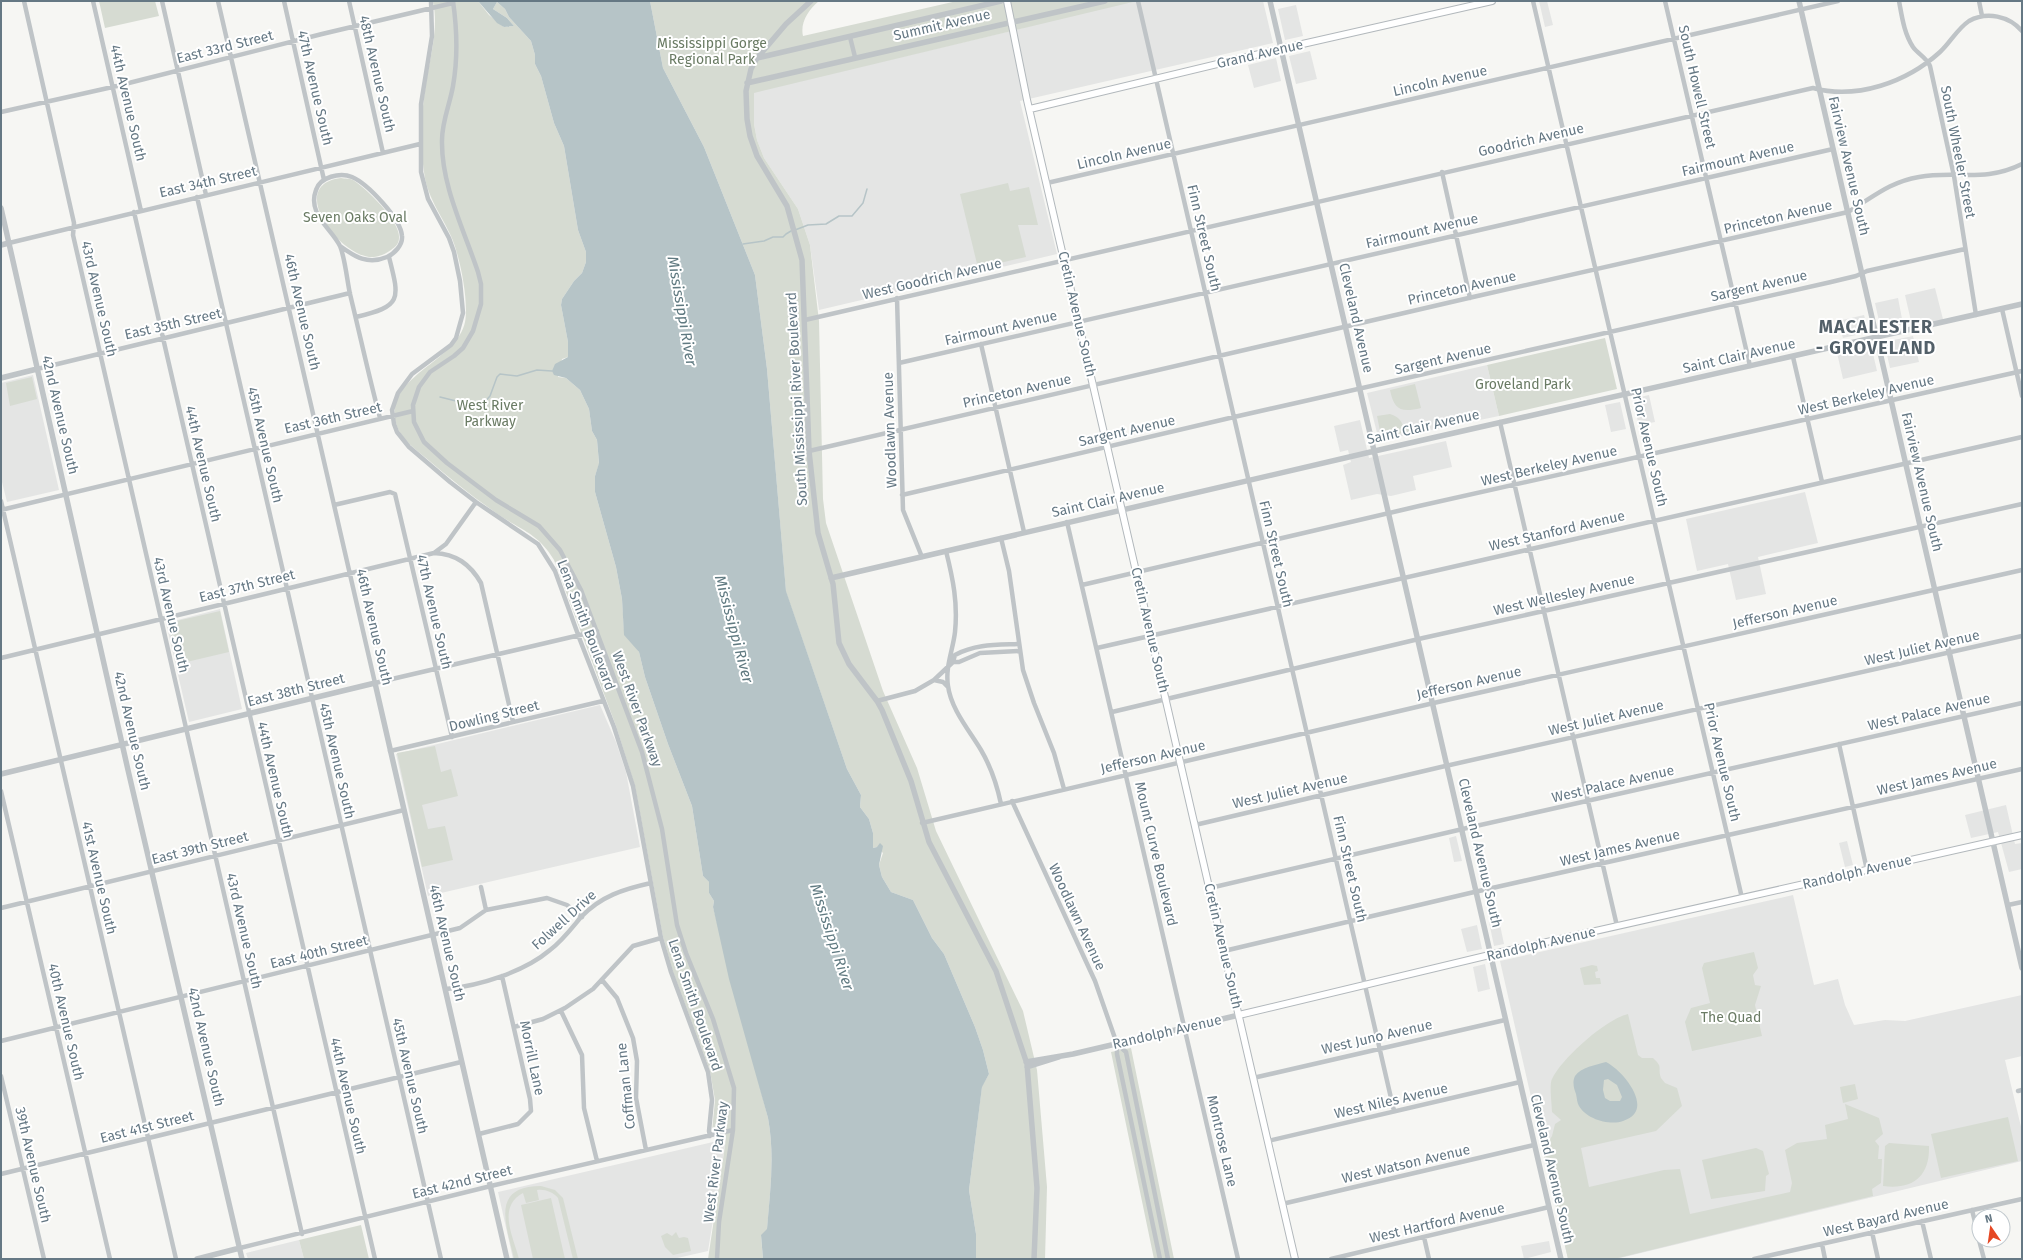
<svg xmlns="http://www.w3.org/2000/svg" width="2023" height="1260" font-family="'Fira Sans',sans-serif">
  <style>
    .built { fill: #e4e5e4 }
    .green { fill: #d6dbd2 }
    .water { fill: #b6c4c7; fill-rule: evenodd }
    .lines { fill: none; stroke-linecap: round; stroke-linejoin: round }
    .stream { stroke: #b6c4c7; stroke-width: 1.5 }
    .secondary-casing { stroke: #b2b8bc; stroke-width: 8 }
    .minor { stroke: #bfc4c7; stroke-width: 4.5 }
    .tertiary { stroke: #bfc4c7; stroke-width: 5.5 }
    .secondary { stroke: #fff; stroke-width: 6 }
    .labels { text-anchor: middle; dominant-baseline: central; stroke-width: 4; stroke-linejoin: round; paint-order: stroke }
    .street-label { font-size: 14px; fill: #657884; stroke: #fff }
    .park-label { font-size: 14px; fill: #6a7b64; stroke: #fff }
    .water-label { font-size: 15px; font-style: italic; fill: #607a81; stroke: #fff }
    .district-label { font-size: 18px; font-weight: bold; letter-spacing: 1px; fill: #536069; stroke: #fff }
  </style>
  <rect width="100%" height="100%" fill="#f6f6f3"/>
  <!-- built -->
  <path class="built" d="M1016 1H1263L1273 43 1020 101 1057 254 819 310 810 245 798 209 764 158 757 140 754 124V92L1023 28Z
    M1539 1H1547L1553 25 1545 27Z
    M1296 5 1303 36 1285 40 1278 9Z
    M1310 51 1317 79 1296 84 1289 56Z
    M1276 58 1281 81 1254 88 1248 65Z
    M1935 288 1944 323 1913 330 1905 295Z
    M1898 298 1903 324 1881 330 1875 303Z
    M1864 315 1869 332 1843 338 1838 321Z
    M1913 336 1919 362 1890 368 1884 342Z
    M1871 345 1877 371 1843 379 1837 353Z
    M1487 365 1499 416 1379 441 1367 393Z
    M33 375 59 490 7 502 1 478V383Z
    M1649 395 1655 422 1639 425 1632 399Z
    M1620 402 1626 429 1611 432 1605 405Z
    M1360 420 1369 458 1446 441 1452 467 1413 476 1416 490 1391 496 1377 494 1351 500 1343 465 1351 462 1348 450 1340 452 1334 426Z
    M1805 492 1818 543 1758 557 1766 594 1736 600 1728 564 1697 571 1686 519Z
    M220 609 242 709 189 722 166 623Z
    M600 705 616 742 626 772 640 847 428 896 396 754Z
    M2006 805 2015 844 2022 843V869L2009 872 1998 832 1971 838 1965 815Z
    M1456 836 1462 861 1454 862 1449 838Z
    M1847 841 1853 865 1845 867 1839 843Z
    M1793 895 1814 985 1838 979 1845 1005 1854 1025 1885 1020 1905 1021 2022 995V1056L2005 1060 2022 1131V1161L1616 1259H1568L1500 961Z
    M1499 920 1504 944 1494 946 1489 922Z
    M1477 925 1482 949 1467 952 1461 929Z
    M1485 964 1490 989 1478 992 1473 967Z
    M726 1139 708 1251 673 1259H513L498 1192Z
    M299 1240 304 1259H248L246 1253Z
    M1549 1241 1551 1252 1524 1259 1521 1246Z"/>
  <!-- green -->
  <path class="green" d="M99 1H155L159 16 105 28Z
    M433 1H478L489 15 504 27 514 26 507 18 493 9 497 2 505 9 509 17 531 41 535 55V64L541 76 554 123 564 146 578 230 586 252V262L582 273 574 281 562 299 561 305 568 342V357L562 359 558 377 566 378 580 390 589 409 592 431 597 440 599 464 595 476V492L616 567 622 599 624 630 639 652 645 677 668 744 692 806 703 876 709 882V893L714 901 713 907 768 1118C775 1156 770 1192 767 1230L761 1236 763 1259H708L726 1139 724 1129 712 1131 715 1100 710 1071 673 972 663 937 635 786 616 726 554 560C537 531 517 529 492 510 469 494 447 476 426 458 416 450 404 441 398 429 377 378 456 364 465 322 469 302 460 256 451 236 441 214 427 197 424 172 420 144 421 112 426 84 430 56 439 30 433 1Z
    M650 1H819C808 10 800 23 803 36L957 1H1137L754 93V124L757 140 764 158 798 209 810 245 819 321 823 499 826 523 883 691 917 768 936 831 1023 1011 1037 1070 1047 1187 1045 1259H976V1234L969 1190 982 1086 989 1074 983 1050 975 1027 944 954 932 938 913 900 891 892 882 877 879 865 883 853 877 847 873 848 872 844 873 833 869 819 860 807 861 795 847 769 786 592 767 369 755 275 704 147 663 68Z
    M341 178C345 179 350 178 353 180 366 188 401 222 399 238 399 244 395 247 391 250 385 254 381 256 374 257 342 260 284 185 341 178Z
    M1008 183 1010 191 1029 187 1038 225H1018L1026 257 978 268 960 194Z
    M1605 338 1617 389 1499 416 1487 365Z
    M32 377 37 399 10 406 6 383Z
    M1415 384 1421 408C1401 413 1394 410 1390 390Z
    M1390 414C1400 417 1403 422 1404 432L1385 439 1381 436 1377 416Z
    M1425 422 1428 431 1406 436 1405 430 1408 428Z
    M220 611 229 652 178 664 168 623Z
    M435 746 441 772 451 769 458 796 422 805 428 829 445 826 453 860 422 867 397 753Z
    M1754 952 1758 968 1753 975 1755 985 1761 986 1755 1005 1762 1036 1692 1051 1685 1022 1691 1008 1710 1003 1702 968 1704 963Z
    M1592 965 1597 966 1598 971 1595 972 1596 978H1600L1601 984 1584 985 1580 968Z
    M1628 1014 1638 1055 1642 1058H1653C1664 1068 1657 1067 1661 1078L1665 1083 1677 1088 1682 1106 1656 1131 1581 1148 1589 1187 1664 1170 1680 1169 1690 1214 1790 1192 1792 1183 1785 1150 1797 1143 1827 1139 1825 1125 1848 1119 1845 1104 1879 1118 1883 1134 1875 1141 1879 1146 1878 1159H1882L1881 1183 1872 1189 1873 1196 1614 1259H1568L1543 1151 1552 1136 1555 1124 1561 1120 1552 1112C1552 1105 1549 1084 1552 1079 1562 1058 1606 1019 1628 1014Z
    M1131 1048 1174 1259H1154L1111 1052Z
    M1855 1084 1858 1099 1843 1103 1840 1087Z
    M2008 1117 2018 1161 1941 1178 1931 1134Z
    M1889 1143 1929 1146C1930 1176 1913 1190 1883 1186L1885 1146Z
    M1756 1148 1763 1151 1769 1174 1766 1176 1765 1191 1711 1199 1702 1160Z
    M541 1186 555 1190 563 1198 578 1259H573L558 1198C553 1192 545 1189 537 1190L539 1200 526 1203 523 1193C497 1207 513 1236 519 1259H514C507 1227 489 1186 541 1186Z
    M551 1198 565 1259H533L521 1205Z
    M361 1225 369 1259H304L299 1240Z
    M676 1232 679 1238 684 1237 688 1238 691 1251 673 1255 665 1247 661 1236 667 1233 672 1236Z"/>
  <!-- water -->
  <path class="water" d="M478 1H650L663 68 704 147 755 275 767 369 786 591 847 769 861 795 860 807 869 819 873 833V848L877 847 880 843 883 846 879 865 882 877 891 892 913 900 932 938 944 954 975 1027 983 1050 989 1074 982 1087 969 1190 976 1234V1259H763L761 1235 767 1229C770 1192 775 1156 768 1118L729 979 713 907 714 901 709 893V882L703 876 692 806 668 744 645 677 639 652 624 635 622 599 616 567 595 492V476L599 463 597 440 592 431 589 409 580 390 566 378 554 375 552 371 555 364 568 357V342L561 305 562 299 574 281 582 273 586 262V252L578 230 564 146 554 123 541 76 535 64V55L531 41 509 17 505 9 497 2 493 9 507 18 514 26 504 27 497 23Z
    M1606 1062C1624 1071 1656 1111 1623 1121 1610 1126 1586 1119 1579 1106 1577 1103 1577 1098 1576 1094 1574 1089 1572 1082 1575 1076 1581 1067 1596 1065 1606 1062ZM1608 1079 1617 1085 1622 1097 1620 1101H1610L1605 1098 1603 1090 1604 1080Z"/>
  <g class="lines">
    <!-- stream -->
    <path class="stream" d="M795 230 808 225 826 224 839 216H852L863 203 867 189
      M743 244 764 241 773 237H783L786 234 791 231
      M440 397 456 401 482 405 490 396 497 377 500 374 517 376 537 370 552 371"/>
    <defs>
      <path id="secondary" d="M1007 1 1027 100 1295 1259
        M1030 109 1276 50 1492 1
        M1239 1015 1502 952 2022 835"/>
    </defs>
    <!-- secondary casing -->
    <use href="#secondary" class="secondary-casing"/>
    <!-- minor -->
    <path class="minor" d="M24 1 74 223 73 235 302 1234
      M93 1 141 211
      M162 1 206 195
      M218 1 375 683 597 631
      M284 1 324 180
      M349 1 383 153
      M431 1 432 36 421 104V172L428 199 449 238 454 252 460 281 463 313 456 338 451 345 412 374 398 393 392 410 394 424 397 432 409 447 450 482 476 502 538 544 555 571 580 640 614 727 633 786 661 938 671 972 708 1072 712 1100 709 1131 710 1136
      M453 1C457 29 458 58 453 86 450 104 442 121 442 140 441 185 464 230 478 272L481 284V304L473 331 463 348 454 356 430 372 419 387 413 405 414 422 424 442 447 463 496 500 539 526 560 550 581 590 642 752 662 829 677 925 686 953 713 1019 734 1088 733 1130 719 1222 717 1259
      M1138 1 1394 1111
      M1533 1 1742 898
      M1665 1 1750 366
      M1899 1C1902 17 1904 33 1913 47 1918 54 1927 58 1930 66L1954 176 1976 315
      M1979 1 1982 16
      M850 37 855 57
      M1 112 117 86 322 34 453 3
      M1442 172 1470 298
      M1047 183 1838 1
      M197 197 441 1259
      M134 212 375 1259
      M9 243 420 144
      M340 246C355 257 368 265 387 257 394 254 403 245 402 236 401 219 368 184 352 177 340 172 320 177 316 190 307 214 331 228 340 246 345 258 347 280 350 294 360 335 369 377 380 418
      M897 298 903 510 922 557
      M2002 309 2022 396
      M356 317C402 306 400 300 389 257
      M805 320 1813 88C1857 100 1907 82 1940 52 1950 43 1957 29 1969 21 1987 11 2009 16 2022 31
      M981 344 1024 532
      M1793 357 1822 482
      M899 363 1833 149
      M37 369 350 293
      M1500 422 1617 926
      M809 451 1473 297 1848 212C1872 198 1889 182 1919 177 1956 170 1984 183 2022 164
      M902 495 1234 417 1831 282 1856 276 1867 271 1965 249
      M1 501 176 1259
      M334 505 390 492 395 494 452 737
      M1 510 413 411
      M1067 522 1238 1259
      M1001 538 1009 571 1023 670 1034 703 1054 753 1064 789
      M946 551C953 579 958 603 955 632 953 650 945 667 948 686 951 709 969 730 981 750 991 767 997 785 1001 804
      M434 553C456 554 470 564 481 583L513 722
      M1082 585 1419 506 2022 371
      M1097 648 2022 437
      M1 658 434 553 446 544 476 502
      M953 662 955 655C976 644 996 645 1019 644
      M934 680 943 682 948 687
      M877 701 915 691 934 680 953 662H959L980 653 1019 651
      M1112 712 1423 638 2022 504
      M1839 744 1867 870
      M390 751 603 701
      M1 791 110 1259
      M1012 801 1095 981 1117 1044V1054L1160 1259
      M922 823 1438 702 2022 570
      M1195 825 1441 767 2022 636
      M481 887 486 910
      M1210 888 1467 828 2022 703
      M2008 905 2022 902
      M1 908 404 810
      M1224 951 1470 893 2022 769
      M602 980 617 998 633 1038 637 1061 636 1098 646 1150
      M446 989C479 986 524 972 550 950 562 941 571 929 581 917 601 896 624 889 651 883
      M561 1011 582 1055 584 1108 597 1161
      M514 1027 543 1019 565 1008 593 989 633 946 661 938
      M1 1041 460 928 486 910 547 898 567 905 582 917
      M1117 1044 1126 1052 1168 1259
      M1 1076 44 1259
      M1253 1078 1505 1020
      M2018 1091 2022 1090
      M479 1134 518 1124 531 1111 530 1099 502 976
      M1268 1141 1520 1082
      M1 1174 461 1062
      M1282 1204 1534 1145
      M1972 1210 1979 1238
      M1922 1221 1931 1259
      M1872 1232 1878 1259
      M1424 1237 1429 1259
      M1979 1240 1984 1259
      M1822 1244 1825 1259
      M240 1248 495 1185 733 1130
      M1331 1259 1549 1207
      M1754 1259 2022 1199"/>
    <!-- tertiary -->
    <path class="tertiary" d="M811 1 786 24 757 58 751 69 746 91 747 119 750 136 757 156 787 206 802 260 809 451 818 533 833 584 839 643 849 664 877 701 882 710 911 781 929 842 996 971 1027 1064 1037 1188 1034 1259
      M1270 1 1561 1259
      M1799 1 2022 968
      M757 58 1001 1
      M747 83 1105 1
      M1 208 128 770 242 1259
      M1 245 9 243
      M1 378 37 369
      M831 578 1379 450 2022 304
      M1 774 375 683 507 1259
      M1026 1062 1073 1054 1239 1015
      M1027 1067 1059 1057
      M197 1259 240 1248"/>
    <!-- secondary -->
    <use href="#secondary" class="secondary"/>
  </g>
  <g class="labels">
    <!-- street labels -->
    <g class="street-label">
      <text transform="translate(942 25) rotate(-13)">Summit Avenue</text>
      <text transform="translate(225 47) rotate(-14)">East 33rd Street</text>
      <text transform="translate(1260 54) rotate(-13)">Grand Avenue</text>
      <text transform="translate(377 74) rotate(77)">48th Avenue South</text>
      <text transform="translate(1440 81) rotate(-13)">Lincoln Avenue</text>
      <text transform="translate(1697 87) rotate(77)">South Howell Street</text>
      <text transform="translate(315 88) rotate(77)">47th Avenue South</text>
      <text transform="translate(128 103) rotate(77)">44th Avenue South</text>
      <text transform="translate(1531 140) rotate(-13)">Goodrich Avenue</text>
      <text transform="translate(1958 152) rotate(79)">South Wheeler Street</text>
      <text transform="translate(1124 154) rotate(-13)">Lincoln Avenue</text>
      <text transform="translate(1738 159) rotate(-13)">Fairmount Avenue</text>
      <text transform="translate(1849 166) rotate(77)">Fairview Avenue South</text>
      <text transform="translate(208 182) rotate(-13)">East 34th Street</text>
      <text transform="translate(1778 217) rotate(-13)">Princeton Avenue</text>
      <text transform="translate(1422 231) rotate(-13)">Fairmount Avenue</text>
      <text transform="translate(1204 238) rotate(77)">Finn Street South</text>
      <text transform="translate(932 279) rotate(-13)">West Goodrich Avenue</text>
      <text transform="translate(1759 286) rotate(-13)">Sargent Avenue</text>
      <text transform="translate(1462 288) rotate(-13)">Princeton Avenue</text>
      <text transform="translate(99 299) rotate(77)">43rd Avenue South</text>
      <text transform="translate(302 312) rotate(77)">46th Avenue South</text>
      <text transform="translate(1077 314) rotate(77)">Cretin Avenue South</text>
      <text transform="translate(1356 318) rotate(77)">Cleveland Avenue</text>
      <text transform="translate(173 324) rotate(-13)">East 35th Street</text>
      <text transform="translate(1001 328) rotate(-13)">Fairmount Avenue</text>
      <text transform="translate(1739 356) rotate(-13)">Saint Clair Avenue</text>
      <text transform="translate(1443 359) rotate(-13)">Sargent Avenue</text>
      <text transform="translate(1017 391) rotate(-13)">Princeton Avenue</text>
      <text transform="translate(1866 395) rotate(-13)">West Berkeley Avenue</text>
      <text transform="translate(797 399) rotate(-93)">South Mississippi River Boulevard</text>
      <text transform="translate(60 415) rotate(77)">42nd Avenue South</text>
      <text transform="translate(333 418) rotate(-13)">East 36th Street</text>
      <text transform="translate(1423 427) rotate(-13)">Saint Clair Avenue</text>
      <text transform="translate(890 430) rotate(-92)">Woodlawn Avenue</text>
      <text transform="translate(1127 431) rotate(-13)">Sargent Avenue</text>
      <text transform="translate(265 445) rotate(77)">45th Avenue South</text>
      <text transform="translate(1649 447) rotate(77)">Prior Avenue South</text>
      <text transform="translate(203 464) rotate(77)">44th Avenue South</text>
      <text transform="translate(1549 466) rotate(-13)">West Berkeley Avenue</text>
      <text transform="translate(1922 482) rotate(77)">Fairview Avenue South</text>
      <text transform="translate(1108 500) rotate(-13)">Saint Clair Avenue</text>
      <text transform="translate(1557 531) rotate(-13)">West Stanford Avenue</text>
      <text transform="translate(1276 554) rotate(77)">Finn Street South</text>
      <text transform="translate(247 586) rotate(-14)">East 37th Street</text>
      <text transform="translate(1564 595) rotate(-13)">West Wellesley Avenue</text>
      <text transform="translate(434 612) rotate(77)">47th Avenue South</text>
      <text transform="translate(1785 612) rotate(-13)">Jefferson Avenue</text>
      <text transform="translate(171 615) rotate(77)">43rd Avenue South</text>
      <text transform="translate(586 625) rotate(69)">Lena Smith Boulevard</text>
      <text transform="translate(374 627) rotate(77)">46th Avenue South</text>
      <text transform="translate(1150 630) rotate(77)">Cretin Avenue South</text>
      <text transform="translate(1922 648) rotate(-13)">West Juliet Avenue</text>
      <text transform="translate(1469 683) rotate(-13)">Jefferson Avenue</text>
      <text transform="translate(296 690) rotate(-14)">East 38th Street</text>
      <text transform="translate(637 709) rotate(70)">West River Parkway</text>
      <text transform="translate(1929 712) rotate(-13)">West Palace Avenue</text>
      <text transform="translate(494 716) rotate(-14)">Dowling Street</text>
      <text transform="translate(1606 718) rotate(-13)">West Juliet Avenue</text>
      <text transform="translate(132 731) rotate(77)">42nd Avenue South</text>
      <text transform="translate(1153 757) rotate(-13)">Jefferson Avenue</text>
      <text transform="translate(337 761) rotate(77)">45th Avenue South</text>
      <text transform="translate(1722 762) rotate(77)">Prior Avenue South</text>
      <text transform="translate(1937 777) rotate(-13)">West James Avenue</text>
      <text transform="translate(275 780) rotate(77)">44th Avenue South</text>
      <text transform="translate(1613 784) rotate(-13)">West Palace Avenue</text>
      <text transform="translate(1290 791) rotate(-13)">West Juliet Avenue</text>
      <text transform="translate(200 848) rotate(-14)">East 39th Street</text>
      <text transform="translate(1620 848) rotate(-13)">West James Avenue</text>
      <text transform="translate(1480 853) rotate(77)">Cleveland Avenue South</text>
      <text transform="translate(1156 854) rotate(77)">Mount Curve Boulevard</text>
      <text transform="translate(1350 869) rotate(77)">Finn Street South</text>
      <text transform="translate(1857 872) rotate(-13)">Randolph Avenue</text>
      <text transform="translate(99 878) rotate(77)">41st Avenue South</text>
      <text transform="translate(1077 917) rotate(65)">Woodlawn Avenue</text>
      <text transform="translate(564 920) rotate(-42)">Folwell Drive</text>
      <text transform="translate(244 931) rotate(77)">43rd Avenue South</text>
      <text transform="translate(447 943) rotate(77)">46th Avenue South</text>
      <text transform="translate(1541 944) rotate(-13)">Randolph Avenue</text>
      <text transform="translate(1223 946) rotate(77)">Cretin Avenue South</text>
      <text transform="translate(319 952) rotate(-14)">East 40th Street</text>
      <text transform="translate(695 1005) rotate(71)">Lena Smith Boulevard</text>
      <text transform="translate(66 1022) rotate(77)">40th Avenue South</text>
      <text transform="translate(1167 1032) rotate(-13)">Randolph Avenue</text>
      <text transform="translate(1377 1037) rotate(-13)">West Juno Avenue</text>
      <text transform="translate(206 1047) rotate(77)">42nd Avenue South</text>
      <text transform="translate(532 1058) rotate(78)">Morrill Lane</text>
      <text transform="translate(410 1076) rotate(77)">45th Avenue South</text>
      <text transform="translate(626 1086) rotate(-96)">Coffman Lane</text>
      <text transform="translate(348 1096) rotate(77)">44th Avenue South</text>
      <text transform="translate(1391 1101) rotate(-13)">West Niles Avenue</text>
      <text transform="translate(147 1127) rotate(-14)">East 41st Street</text>
      <text transform="translate(1222 1141) rotate(77)">Montrose Lane</text>
      <text transform="translate(716 1162) rotate(-83)">West River Parkway</text>
      <text transform="translate(1406 1164) rotate(-13)">West Watson Avenue</text>
      <text transform="translate(33 1165) rotate(77)">39th Avenue South</text>
      <text transform="translate(1552 1169) rotate(77)">Cleveland Avenue South</text>
      <text transform="translate(462 1182) rotate(-14)">East 42nd Street</text>
      <text transform="translate(1886 1218) rotate(-13)">West Bayard Avenue</text>
      <text transform="translate(1437 1223) rotate(-13)">West Hartford Avenue</text>
    </g>
    <!-- park labels -->
    <g class="park-label">
      <text x="712" y="43">Mississippi Gorge<tspan x="712" dy="16">Regional Park</tspan></text>
      <text x="355" y="217">Seven Oaks Oval</text>
      <text x="1523" y="384">Groveland Park</text>
      <text x="490" y="405">West River<tspan x="490" dy="16">Parkway</tspan></text>
      <text x="1731" y="1017">The Quad</text>
    </g>
    <!-- water labels -->
    <g class="water-label">
      <text transform="translate(682 311) rotate(80)">Mississippi River</text>
      <text transform="translate(734 629) rotate(75)">Mississippi River</text>
      <text transform="translate(832 937) rotate(72)">Mississippi River</text>
    </g>
    <!-- district labels -->
    <g class="district-label">
      <text x="1876" y="327">MACALESTER<tspan x="1876" dy="21">- GROVELAND</tspan></text>
    </g>
  </g>
  <!-- border -->
  <rect width="2023" height="1260" fill="none" stroke="#657884" stroke-width="4"/>
  <!-- north arrow -->
  <g transform="translate(1991 1228) rotate(347)"><circle r="19" fill="#ffffff" stroke="#c1c9ce"/>
  <path d="M0-3L7 15L0 10L-7 15Z" fill="#e54824"/>
  <text y="-6" font-size="11" font-weight="bold" text-anchor="middle" fill="#657884">N</text>
  </g>
</svg>
